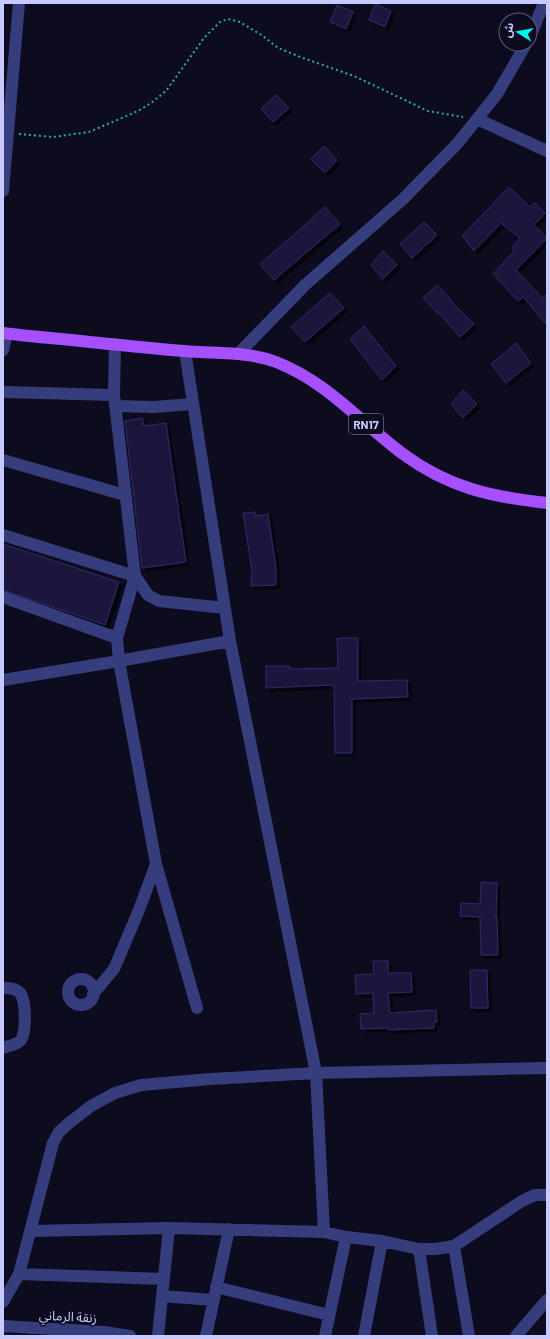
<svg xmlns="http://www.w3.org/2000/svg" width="550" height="1339" font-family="Barlow,'Noto Sans Arabic',sans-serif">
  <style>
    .building { fill: #1a183e; stroke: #2e2a6b; filter: url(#shadow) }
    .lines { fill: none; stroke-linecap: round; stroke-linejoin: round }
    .path { stroke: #2caf96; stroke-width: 2; stroke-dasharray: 2 3; stroke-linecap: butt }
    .minor { stroke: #363d7d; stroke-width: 12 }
    .major { stroke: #a64fff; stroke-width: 12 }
    .labels { text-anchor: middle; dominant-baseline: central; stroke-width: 3; stroke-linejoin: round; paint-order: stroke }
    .shield { fill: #0c0c1e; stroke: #9090bc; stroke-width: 1 }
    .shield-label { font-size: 12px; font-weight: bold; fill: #c8c9ff }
    .street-label { font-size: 13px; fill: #c8c9ff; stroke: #0c0c1e }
  </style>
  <defs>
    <filter id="shadow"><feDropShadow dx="3.5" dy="3.5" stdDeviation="0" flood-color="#0009"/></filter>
  </defs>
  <rect width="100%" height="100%" fill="#0c0c1e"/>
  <!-- building -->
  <path class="building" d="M375 4 391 11 385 27 369 20Z
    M337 5 353 12 346 29 330 22Z
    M276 95 289 108 273 122 261 109Z
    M324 146 337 160 325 173 311 159Z
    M509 187 530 207 535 203 545 213 534 225 547 238 516 270 542 298 547 294V325L523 297 518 301 493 274 515 250 512 248 520 238 501 223 474 251 462 236Z
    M325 207 340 224 274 280 260 264 312 219V218Z
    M424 222 437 235 412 258 400 244Z
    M383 251 397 265 383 279 371 265Z
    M437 285 452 301H451L474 324 460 337 439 313 438 314 423 298Z
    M330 293 344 308 305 342 291 327Z
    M364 326 396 366 382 380 350 339Z
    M516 343 531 363 506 383 491 364Z
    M463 390 477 404 463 418 451 404Z
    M142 418 144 426 166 423 186 562 142 568 125 421Z
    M255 512 256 516 268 514 276 568V585L251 586 252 571 243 513Z
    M3 544 119 582 105 625 3 590Z
    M337 638H358V681L407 680 408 697 352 699V753H335L334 685 266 688V666H290V669L338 668Z
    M481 882 497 883 496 918H497L498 955H481L480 917 460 916 461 903 480 904Z
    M373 961H388V973H411L412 992 388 993 390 1013 436 1010 437 1022H434V1028L388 1030V1028L361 1029 360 1014 374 1013 373 993 356 994 355 975 374 974Z
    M470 970H487L488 1008H471Z"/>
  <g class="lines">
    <!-- path -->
    <path class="path" d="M19 134 53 137 89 132 138 111 151 103 166 91 204 38 220 22 228 19 240 22 263 36 278 48 303 58 354 76 428 111 463 117"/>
    <!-- minor -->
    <path class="minor" d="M530 37 544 3
      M477 119 547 151
      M3 191 19 3
      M115 344 114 395 135 576 117 638 119 661 156 864 197 1008
      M3 350 7 334
      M185 351 230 641 316 1073 324 1232
      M238 354 305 285 402 200 457 144 497 94 526 44
      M3 392 114 395
      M115 406 154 407 193 404
      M3 460 125 495
      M3 535 135 576 148 595 159 601 225 608
      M3 597 117 638
      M3 680 119 661 230 641
      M68 992a13 13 0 1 1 26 0a13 13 0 1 1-26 0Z
      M3 988C9 988 16 988 20 993 26 1000 27 1034 20 1041 16 1045 8 1046 3 1048
      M93 994 114 969 139 910 156 864
      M31 1231 169 1228 324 1232 346 1237 382 1241 419 1249H436L454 1246 522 1201 535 1195H547
      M454 1246 469 1336
      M419 1249 432 1336
      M19 1274 164 1279
      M216 1287 329 1315
      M162 1296 213 1300
      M3 1302 19 1274 53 1143 59 1132 69 1123 91 1106 115 1093 141 1085 211 1079 316 1073 547 1068
      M3 1326 104 1332 130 1336
      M158 1336 169 1228
      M206 1336 229 1229
      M325 1336 346 1237
      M364 1336 382 1241
      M516 1336 547 1300"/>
    <!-- major -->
    <path class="major" d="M3 333C26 336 49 338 72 340 109 344 146 348 184 351 215 354 247 351 276 362 326 381 361 423 403 454 449 488 492 497 547 503"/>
  </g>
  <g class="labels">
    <!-- shield labels -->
    <rect class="shield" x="349" y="414" width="34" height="20" rx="3"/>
    <g class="shield-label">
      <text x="366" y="424">RN17</text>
    </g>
    <!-- street labels -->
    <g class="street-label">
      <text transform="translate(68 1316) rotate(3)">زنقة الرماني</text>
    </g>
  </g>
  <!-- border -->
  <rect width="550" height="1339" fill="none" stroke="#c8c9ff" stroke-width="8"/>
  <!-- north arrow -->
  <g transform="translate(518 32) rotate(281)"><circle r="19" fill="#0c0c1e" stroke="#575878"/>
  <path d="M0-3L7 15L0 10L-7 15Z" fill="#00f3ec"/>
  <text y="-6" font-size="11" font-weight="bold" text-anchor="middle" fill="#c8c9ff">ش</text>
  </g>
</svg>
